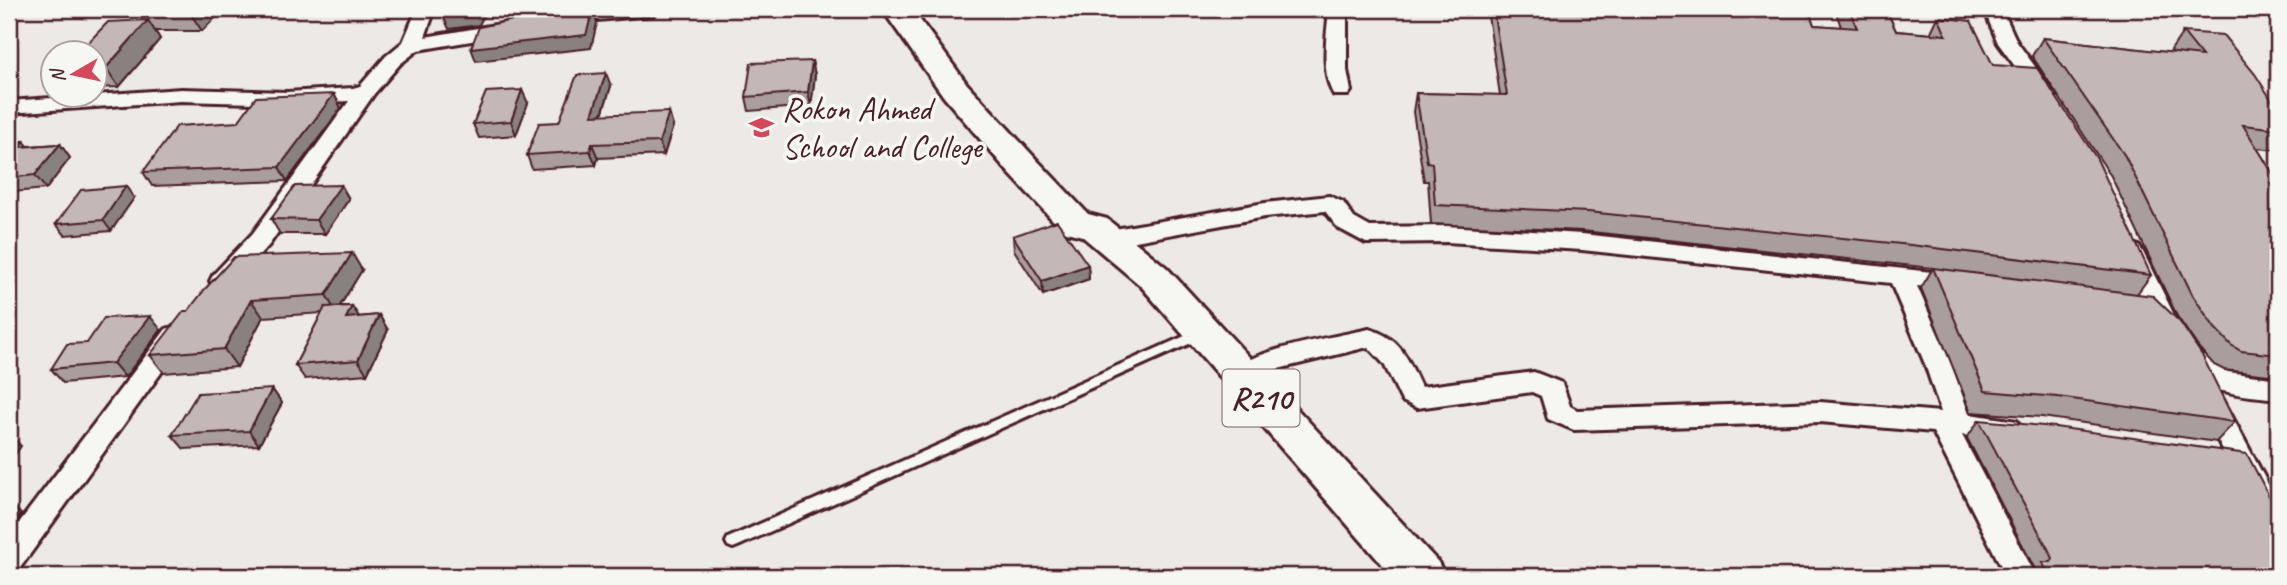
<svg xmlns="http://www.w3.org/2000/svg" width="2287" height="585" font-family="Caveat,sans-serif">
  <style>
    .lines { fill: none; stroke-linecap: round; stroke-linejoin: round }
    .lane-casing { stroke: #4a1f2b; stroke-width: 6 }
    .street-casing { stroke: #4a1f2b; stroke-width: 6 }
    .primary-casing { stroke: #4a1f2b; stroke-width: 6 }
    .lane { fill: #f6f6f2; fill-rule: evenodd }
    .street { fill: #f6f6f2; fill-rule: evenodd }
    .primary { fill: #f6f6f2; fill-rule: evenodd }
    .wall { fill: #a99d9d; stroke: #4a1f2b; stroke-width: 2 }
    .shaded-wall { fill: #898080; stroke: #4a1f2b; stroke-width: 2 }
    .building { fill: #c4b7b7; stroke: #4a1f2b; stroke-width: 2 }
    .labels { text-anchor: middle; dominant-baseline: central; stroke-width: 7; stroke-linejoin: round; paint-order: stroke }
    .shield { fill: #f6f6f2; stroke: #7e6067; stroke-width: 2 }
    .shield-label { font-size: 32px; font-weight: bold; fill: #4a1f2b }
    .poi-label { font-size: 33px; fill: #4a1f2b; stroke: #f6f6f2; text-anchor: start }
  </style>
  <rect width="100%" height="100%" fill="#ece9e6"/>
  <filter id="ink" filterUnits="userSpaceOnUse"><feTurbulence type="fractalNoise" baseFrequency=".0143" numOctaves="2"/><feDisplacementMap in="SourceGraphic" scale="14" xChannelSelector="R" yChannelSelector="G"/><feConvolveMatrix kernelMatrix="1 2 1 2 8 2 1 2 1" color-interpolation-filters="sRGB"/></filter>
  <g filter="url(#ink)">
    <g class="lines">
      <defs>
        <path id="lane" d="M1203 328 1209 333 1207 336 738 546 733 548 728 546 726 542 728 538Z"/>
        <path id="street" d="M417 9H435L425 37 507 23 517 29 507 35 418 50 400 64 374 94 269 245 231 287 222 289 213 287 210 281 213 275 253 233 349 101 287 104 181 101 9 113V101L181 89 287 92 353 88 360 86 386 56 403 42Z
          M592 9H662L653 15 563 23 554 17 563 11Z
          M1329 9H1347V70L1351 91 1348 95H1334C1320 74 1327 33 1329 9Z
          M1984 9H2002L2017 42 2056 95 2053 99H2039L1998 43Z
          M1329 196 1343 202 1354 218 1370 227 1446 226 1582 234 1969 276 1972 282 1969 288 1960 290 1917 286 1951 364 1969 414 2017 421 2021 428 2017 435 2007 439 1962 435 2036 576H2006L1933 432 1820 422 1574 430 1548 419 1541 396 1532 392 1417 408 1402 401 1384 364 1368 347 1278 369 1240 386 1231 383 1227 376C1241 351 1339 336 1369 329 1401 338 1408 359 1421 387L1534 372 1562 383 1570 406 1577 410 1820 402 1941 412 1925 364 1891 283 1582 250 1446 242 1366 243 1338 228 1325 211 1265 217 1109 246 1101 243 1097 238 1101 233 1109 230 1265 203Z
          M2131 244 2139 246 2143 252 2177 321 2173 327 2164 330 2155 327 2151 321 2119 252 2123 246Z
          M175 326 184 329 188 335 184 341 20 568 9 572V536L166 329Z
          M2190 350 2199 352 2228 372 2278 379V399C2243 395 2197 394 2177 359L2181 352Z
          M2211 391 2220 394 2278 503V543L2268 540 2198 401 2202 394Z"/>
        <path id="primary" d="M882 9H912L967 84 1035 158 1088 214 1107 219 1167 268 1438 562 1445 576H1392L1141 286 1082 236 1063 231 1010 174 944 97Z"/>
      </defs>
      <!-- lane casing -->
      <use href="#lane" class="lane-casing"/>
      <!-- street casing -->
      <use href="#street" class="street-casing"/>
      <!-- primary casing -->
      <use href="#primary" class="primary-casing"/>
      <!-- lane -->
      <use href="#lane" class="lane"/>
      <!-- street -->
      <use href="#street" class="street"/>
      <!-- primary -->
      <use href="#primary" class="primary"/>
    </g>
    <!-- wall -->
    <path class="wall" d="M141 9H224L202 31H155L160 39 119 87 94 88V52L143 21 138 12Z
      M1487 9H1808L1814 25 1841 27 1837 15 1839 9H1886L1896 31 1930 34 1938 17 1993 65 2151 275 2137 294 2235 422 2216 442 2042 417 1971 412 1921 288 1933 268 1582 231 1431 224 1428 181H1424L1413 112 1416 93 1500 95Z
      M2183 32 2278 110V148L2277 150 2257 148 2278 182V187L2275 191 2278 196V376L2224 370 2214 365 2198 347 2177 316 2111 176 2032 56 2043 38 2173 53 2171 50Z
      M812 61 815 75 811 106 749 111 746 97Z
      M611 86 602 115 673 126 664 155 598 158 596 165 532 169 527 155 559 122Z
      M334 94 341 108 287 181 152 186 143 172 238 122Z
      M528 103 516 135 479 138 473 124Z
      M24 141 28 146 60 144 70 158 46 189 12 192 9 188V142Z
      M341 185 349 199 325 234H280L271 219Z
      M134 198 111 231 65 235 56 224Z
      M1013 236 1088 265 1089 279 1043 295 1014 250Z
      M362 270 340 306H352L359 317 379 315 388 330 367 374 305 379 295 365 322 313 263 317 237 367 164 373 150 355 188 311Z
      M161 330 125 377 63 383 51 369 87 343Z
      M272 389 282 403 259 445 184 449 172 435Z
      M1979 420 2278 576H2029L2035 569 1967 438Z"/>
    <!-- shaded-wall -->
    <path class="shaded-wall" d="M194 9H224L202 31 190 13Z
      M475 9H487L479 25 449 29 443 16Z
      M593 10 597 23 591 48 476 61 471 48Z
      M148 20 160 39 119 87 106 68Z
      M812 61 815 75 811 106 808 92Z
      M606 73 611 86 597 129 592 115Z
      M522 90 528 103 516 135 511 121Z
      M334 94 341 108 287 181 279 167Z
      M669 112 673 126 664 155 659 142Z
      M24 141 34 154 19 147Z
      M60 144 70 158 46 189 35 175Z
      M592 144 598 158 596 165 590 151Z
      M341 185 349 199 325 234 316 220Z
      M126 186 134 198 111 231 103 220Z
      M352 253 362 270 336 312 326 295Z
      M1088 265 1089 279 1043 295 1042 281Z
      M251 300 263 317 237 367 224 349Z
      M352 306 361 320 346 318Z
      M379 315 388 330 367 374 358 360Z
      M150 316 161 330 125 377 113 363Z
      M272 389 282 403 259 445 249 431Z
      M9 433 21 446 9 463Z
      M9 502 21 514 9 531Z"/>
    <!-- building -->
    <path class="building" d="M141 9H194L190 13 138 12Z
      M447 9H475L474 11 443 16Z
      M1493 9H1808L1814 25 1857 28 1849 9H1886L1896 31 1946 35 1938 17 1971 21 1993 65 2037 68 2097 159 2151 275 1911 245 1588 212 1435 205 1432 163 1427 162 1416 93 1507 95Z
      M593 10 586 35 471 48 479 27 543 14Z
      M148 20 106 68H94V52H79L108 22Z
      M2183 32 2223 35 2255 74 2278 110V129L2243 125 2278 182V184L2270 183 2278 196V355L2241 351 2231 345 2215 328 2193 296 2125 156 2043 38 2202 56Z
      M812 61 808 92 746 97 751 63Z
      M606 73 592 115 669 112 659 142 592 144 590 151 527 155 539 123 559 122 577 75Z
      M522 90 511 121 473 124 486 92Z
      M334 94 279 167 143 172 177 126 238 122 256 97Z
      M24 141 19 147 60 144 35 175 9 178V142Z
      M341 185 316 220 271 219 295 186Z
      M126 186 103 220 56 224 81 190Z
      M1057 221 1088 265 1042 281 1013 236Z
      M352 253 326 295 251 300 224 349 150 355 184 311H188L205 289 234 257Z
      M1933 268 2153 296 2180 322 2202 355 2235 422 2058 397 1985 391Z
      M352 306 346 318 379 315 358 360 295 365 325 307Z
      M150 316 113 363 51 369 67 344 87 343 104 318Z
      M272 389 249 431 172 435 198 393Z
      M1979 420 2055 427 2247 454 2278 513V576H2050L2042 562H2051L2053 558Z"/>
  </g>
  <!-- icons -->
  <defs>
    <symbol id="school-bare" viewBox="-9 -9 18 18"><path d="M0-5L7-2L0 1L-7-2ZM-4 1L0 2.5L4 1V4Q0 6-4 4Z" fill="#d1495b" stroke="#f6f6f2" stroke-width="2.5" paint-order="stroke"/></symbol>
  </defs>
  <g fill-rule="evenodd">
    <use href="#school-bare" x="744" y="110" width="35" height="35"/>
  </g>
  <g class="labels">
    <!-- shield labels -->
    <rect class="shield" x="1222.5" y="369.5" width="77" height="57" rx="5"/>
    <g class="shield-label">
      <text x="1261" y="398">R210</text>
    </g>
    <!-- poi labels -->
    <g class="poi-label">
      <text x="782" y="109">Rokon Ahmed<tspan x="782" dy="38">School and College</tspan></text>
    </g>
  </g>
  <!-- margin -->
  <rect width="2287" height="585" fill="none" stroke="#f6f6f2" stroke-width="35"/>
  <rect x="18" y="18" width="2252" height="550" fill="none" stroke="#4a1f2b" stroke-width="2.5" filter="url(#ink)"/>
  <!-- north arrow -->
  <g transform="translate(74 74) rotate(261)"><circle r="33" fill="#f6f6f2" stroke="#b1a0a2" stroke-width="2"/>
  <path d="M0-5L12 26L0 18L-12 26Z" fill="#d1495b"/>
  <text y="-10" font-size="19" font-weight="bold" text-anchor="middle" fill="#4a1f2b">N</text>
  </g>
</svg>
